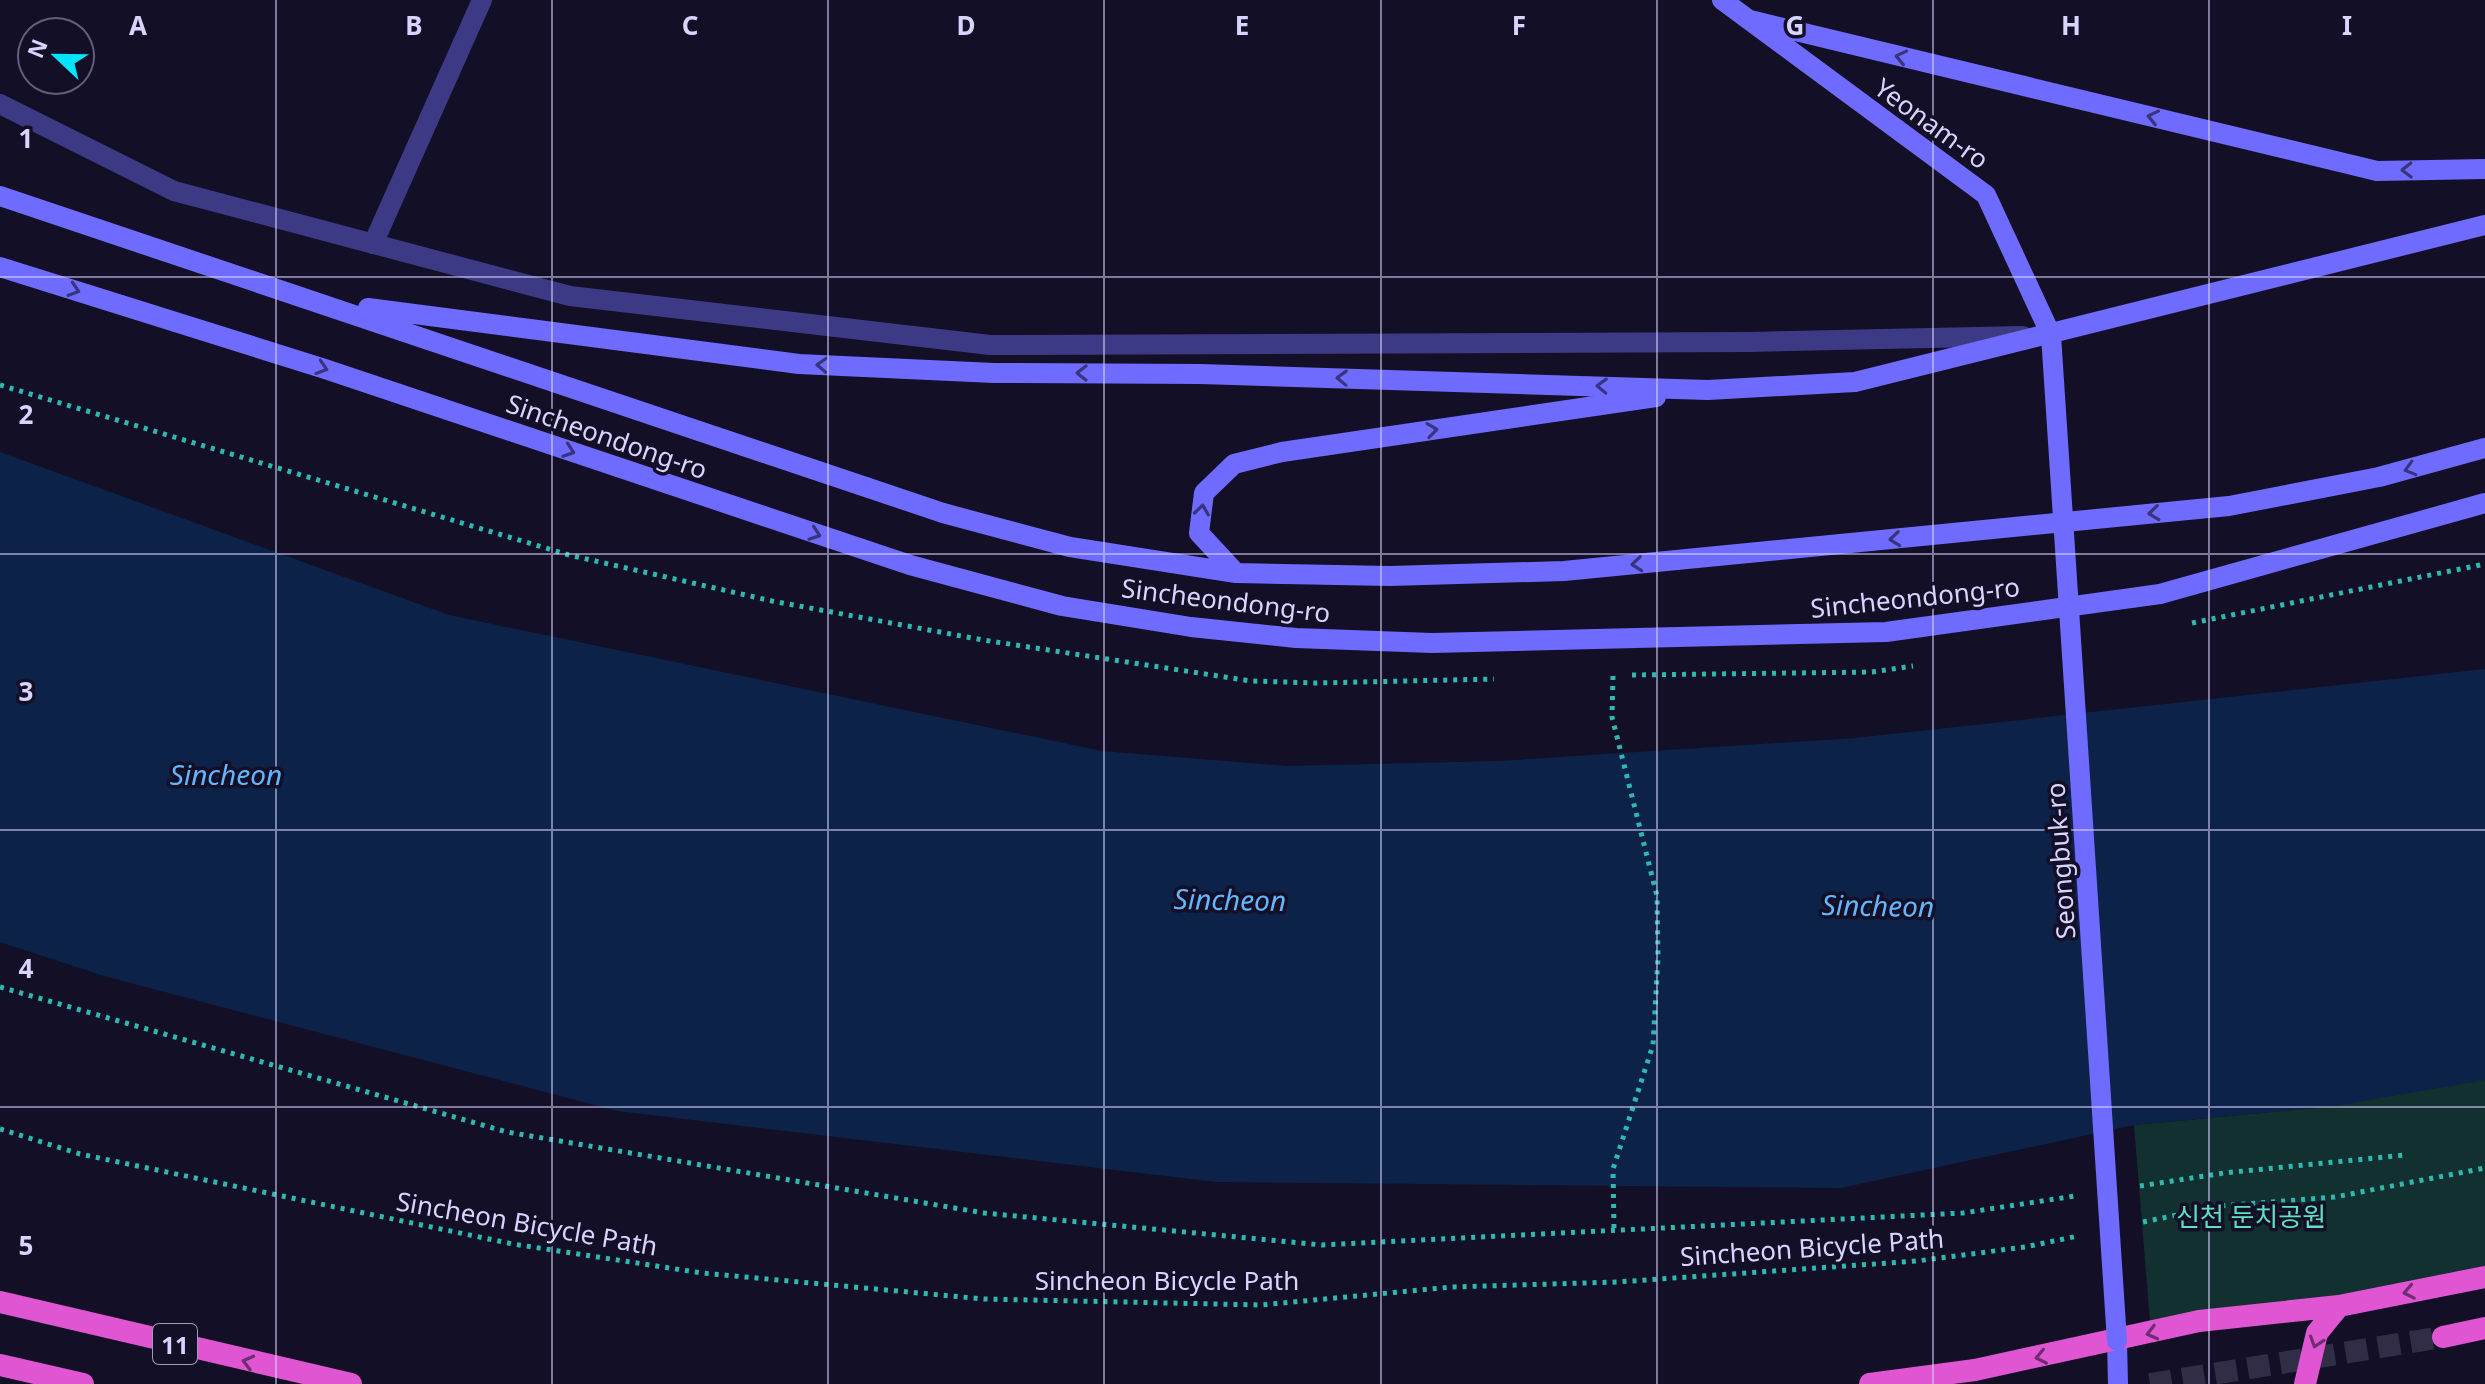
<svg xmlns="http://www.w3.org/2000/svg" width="2485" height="1384" font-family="'Noto Sans','Noto Sans KR',sans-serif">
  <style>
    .green { fill: #12302f }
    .water { fill: #0c2248 }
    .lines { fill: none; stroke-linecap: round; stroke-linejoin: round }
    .trunk-tunnel { stroke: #312d47; stroke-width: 22; stroke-dasharray: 22 11; stroke-linecap: butt }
    .path { stroke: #2fb8b0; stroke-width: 5; stroke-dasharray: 4 6; stroke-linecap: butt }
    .minor { stroke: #3d3a85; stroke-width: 20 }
    .secondary { stroke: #6f6bff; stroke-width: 20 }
    .trunk { stroke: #e055d1; stroke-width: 22 }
    .secondary-bridge { stroke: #6f6bff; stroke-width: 20 }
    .oneway { stroke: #38347d }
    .oneway2 { stroke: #6f2e73 }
    .grid { fill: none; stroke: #d9d4ff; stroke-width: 2; stroke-opacity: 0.55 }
    .labels { text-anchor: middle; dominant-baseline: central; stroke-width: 7; stroke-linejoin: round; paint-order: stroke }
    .shield { fill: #130f26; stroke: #9e99be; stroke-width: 2 }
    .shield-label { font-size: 24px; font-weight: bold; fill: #d9d4ff }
    .street-label { font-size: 26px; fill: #d9d4ff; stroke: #130f26 }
    .park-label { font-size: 26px; fill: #5fe0c0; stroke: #130f26 }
    .water-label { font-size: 28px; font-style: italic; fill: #62b6ff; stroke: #130f26 }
    .grid-label { font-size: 26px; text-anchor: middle; font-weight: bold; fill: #d9d4ff; stroke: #130f26; stroke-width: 7; stroke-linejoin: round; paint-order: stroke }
  </style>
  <rect width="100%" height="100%" fill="#130f26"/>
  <!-- green -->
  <path class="green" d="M2485 1079V1276L2151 1333 2134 1125 2316 1108Z"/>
  <!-- water -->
  <path class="water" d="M0 452 449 615 1102 751 1287 766 1498 761 1855 738 2485 669V1080L2335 1106 2134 1125 1841 1188 1216 1182 617 1111 104 976 0 942Z"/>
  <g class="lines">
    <!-- trunk-tunnel -->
    <path class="trunk-tunnel" d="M2150 1384 2443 1337"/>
    <!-- path -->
    <path class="path" d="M0 385 569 555 772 601 983 640 1251 681 1317 683 1494 679
      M2192 623 2485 564
      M1632 675 1872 672 1913 666
      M1613 676 1612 717 1657 896 1658 958 1653 1045 1613 1169 1614 1230
      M0 987 507 1132 984 1213 1322 1245 1963 1213 2075 1196
      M0 1129 80 1154 513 1244 702 1273 984 1299 1261 1305 1452 1287 1617 1282 1917 1261 2025 1247 2078 1236
      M2140 1186 2224 1173 2405 1155
      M2143 1222 2220 1206 2335 1197 2485 1168"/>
    <!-- minor -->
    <path class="minor" d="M0 104 174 191 570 296 990 345 1749 342 2023 336
      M373 244 482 0"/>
    <!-- secondary -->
    <path class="secondary" d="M1722 0 1986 195 2051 335
      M1750 20 2377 171 2485 169
      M0 196 943 513 1070 547 1236 573 1390 576 1564 571 2229 506 2379 477 2485 448
      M0 267 325 369 910 565 1062 606 1191 627 1296 638 1432 643 1886 632 2160 594 2485 503
      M368 308 799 364 994 373 1200 374 1708 390 1855 382 2485 225
      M1236 573 1199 533 1204 493 1234 464 1282 452 1656 397
      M2117 1341 2118 1384"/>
    <!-- trunk -->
    <path class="trunk" d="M0 1302 351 1384
      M2443 1337 2485 1328
      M0 1365 83 1384
      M1870 1384 1975 1370 2199 1321 2339 1306 2485 1277
      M2305 1384 2317 1333 2339 1306"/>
    <!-- secondary-bridge -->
    <path class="secondary-bridge" d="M2051 335 2117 1341"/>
  </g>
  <!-- one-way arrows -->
  <defs><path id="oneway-chevron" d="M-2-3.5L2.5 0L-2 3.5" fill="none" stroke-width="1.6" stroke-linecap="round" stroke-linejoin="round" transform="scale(2)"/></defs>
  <g class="oneway">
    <use href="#oneway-chevron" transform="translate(1901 57) rotate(-167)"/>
    <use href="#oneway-chevron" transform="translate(2153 117) rotate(-167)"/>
    <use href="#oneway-chevron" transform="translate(2407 170) rotate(179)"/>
    <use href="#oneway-chevron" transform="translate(74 290) rotate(18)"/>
    <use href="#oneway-chevron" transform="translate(822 365) rotate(-177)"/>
    <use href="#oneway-chevron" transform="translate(322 368) rotate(18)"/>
    <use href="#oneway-chevron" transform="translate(1082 373) rotate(-180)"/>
    <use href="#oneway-chevron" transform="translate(1342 378) rotate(-178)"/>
    <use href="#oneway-chevron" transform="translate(1602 386) rotate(-178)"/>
    <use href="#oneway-chevron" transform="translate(1432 430) rotate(-8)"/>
    <use href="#oneway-chevron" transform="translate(569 451) rotate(19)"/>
    <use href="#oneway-chevron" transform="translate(2410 469) rotate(164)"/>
    <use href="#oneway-chevron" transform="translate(1202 510) rotate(-82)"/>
    <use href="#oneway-chevron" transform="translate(2154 513) rotate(174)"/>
    <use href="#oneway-chevron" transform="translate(815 534) rotate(19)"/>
    <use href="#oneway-chevron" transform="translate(1895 539) rotate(174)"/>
    <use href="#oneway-chevron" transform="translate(1637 564) rotate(174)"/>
  </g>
  <g class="oneway2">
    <use href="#oneway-chevron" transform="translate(2409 1292) rotate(169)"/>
    <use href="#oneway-chevron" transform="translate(2152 1333) rotate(166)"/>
    <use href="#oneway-chevron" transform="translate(2316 1342) rotate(108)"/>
    <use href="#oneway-chevron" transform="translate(2041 1357) rotate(168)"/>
    <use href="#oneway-chevron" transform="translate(248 1362) rotate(-166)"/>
  </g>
  <!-- grid -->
  <path class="grid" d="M276 0V1384M552 0V1384M828 0V1384M1104 0V1384M1381 0V1384M1657 0V1384M1933 0V1384M2209 0V1384M0 277H2485M0 554H2485M0 830H2485M0 1107H2485"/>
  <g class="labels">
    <!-- shield labels -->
    <rect class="shield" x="153" y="1324" width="44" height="40" rx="6"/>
    <g class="shield-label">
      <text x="175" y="1344">11</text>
    </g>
    <!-- street labels -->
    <g class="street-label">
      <text transform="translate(1932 123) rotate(36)">Yeonam-ro</text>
      <text transform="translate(607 436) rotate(19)">Sincheondong-ro</text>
      <text transform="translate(1915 597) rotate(-6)">Sincheondong-ro</text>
      <text transform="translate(1226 600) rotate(7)">Sincheondong-ro</text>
      <text transform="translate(2060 861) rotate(-94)">Seongbuk-ro</text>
      <text transform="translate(527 1223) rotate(10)">Sincheon Bicycle Path</text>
      <text transform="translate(1812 1247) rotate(-4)">Sincheon Bicycle Path</text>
      <text x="1167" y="1280">Sincheon Bicycle Path</text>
    </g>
    <!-- park labels -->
    <g class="park-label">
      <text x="2251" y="1216">신천 둔치공원</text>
    </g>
    <!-- water labels -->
    <g class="water-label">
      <text x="226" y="774">Sincheon</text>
      <text transform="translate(1230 899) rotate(1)">Sincheon</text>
      <text transform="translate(1878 905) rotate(1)">Sincheon</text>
    </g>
  </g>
  <g class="grid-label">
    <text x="138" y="35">A</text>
    <text x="414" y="35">B</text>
    <text x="690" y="35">C</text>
    <text x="966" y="35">D</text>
    <text x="1242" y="35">E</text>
    <text x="1519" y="35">F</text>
    <text x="1795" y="35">G</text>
    <text x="2071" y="35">H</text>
    <text x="2347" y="35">I</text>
    <text x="26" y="148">1</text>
    <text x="26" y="424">2</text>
    <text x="26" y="701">3</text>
    <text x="26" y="978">4</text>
    <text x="26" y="1255">5</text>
  </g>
  <!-- north arrow -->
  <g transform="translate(56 56) rotate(292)"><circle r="38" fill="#130f26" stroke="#625e7d" stroke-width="2"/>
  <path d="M0-6L14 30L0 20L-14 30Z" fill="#00e5ff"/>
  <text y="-12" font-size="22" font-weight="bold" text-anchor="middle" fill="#d9d4ff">N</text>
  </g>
</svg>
